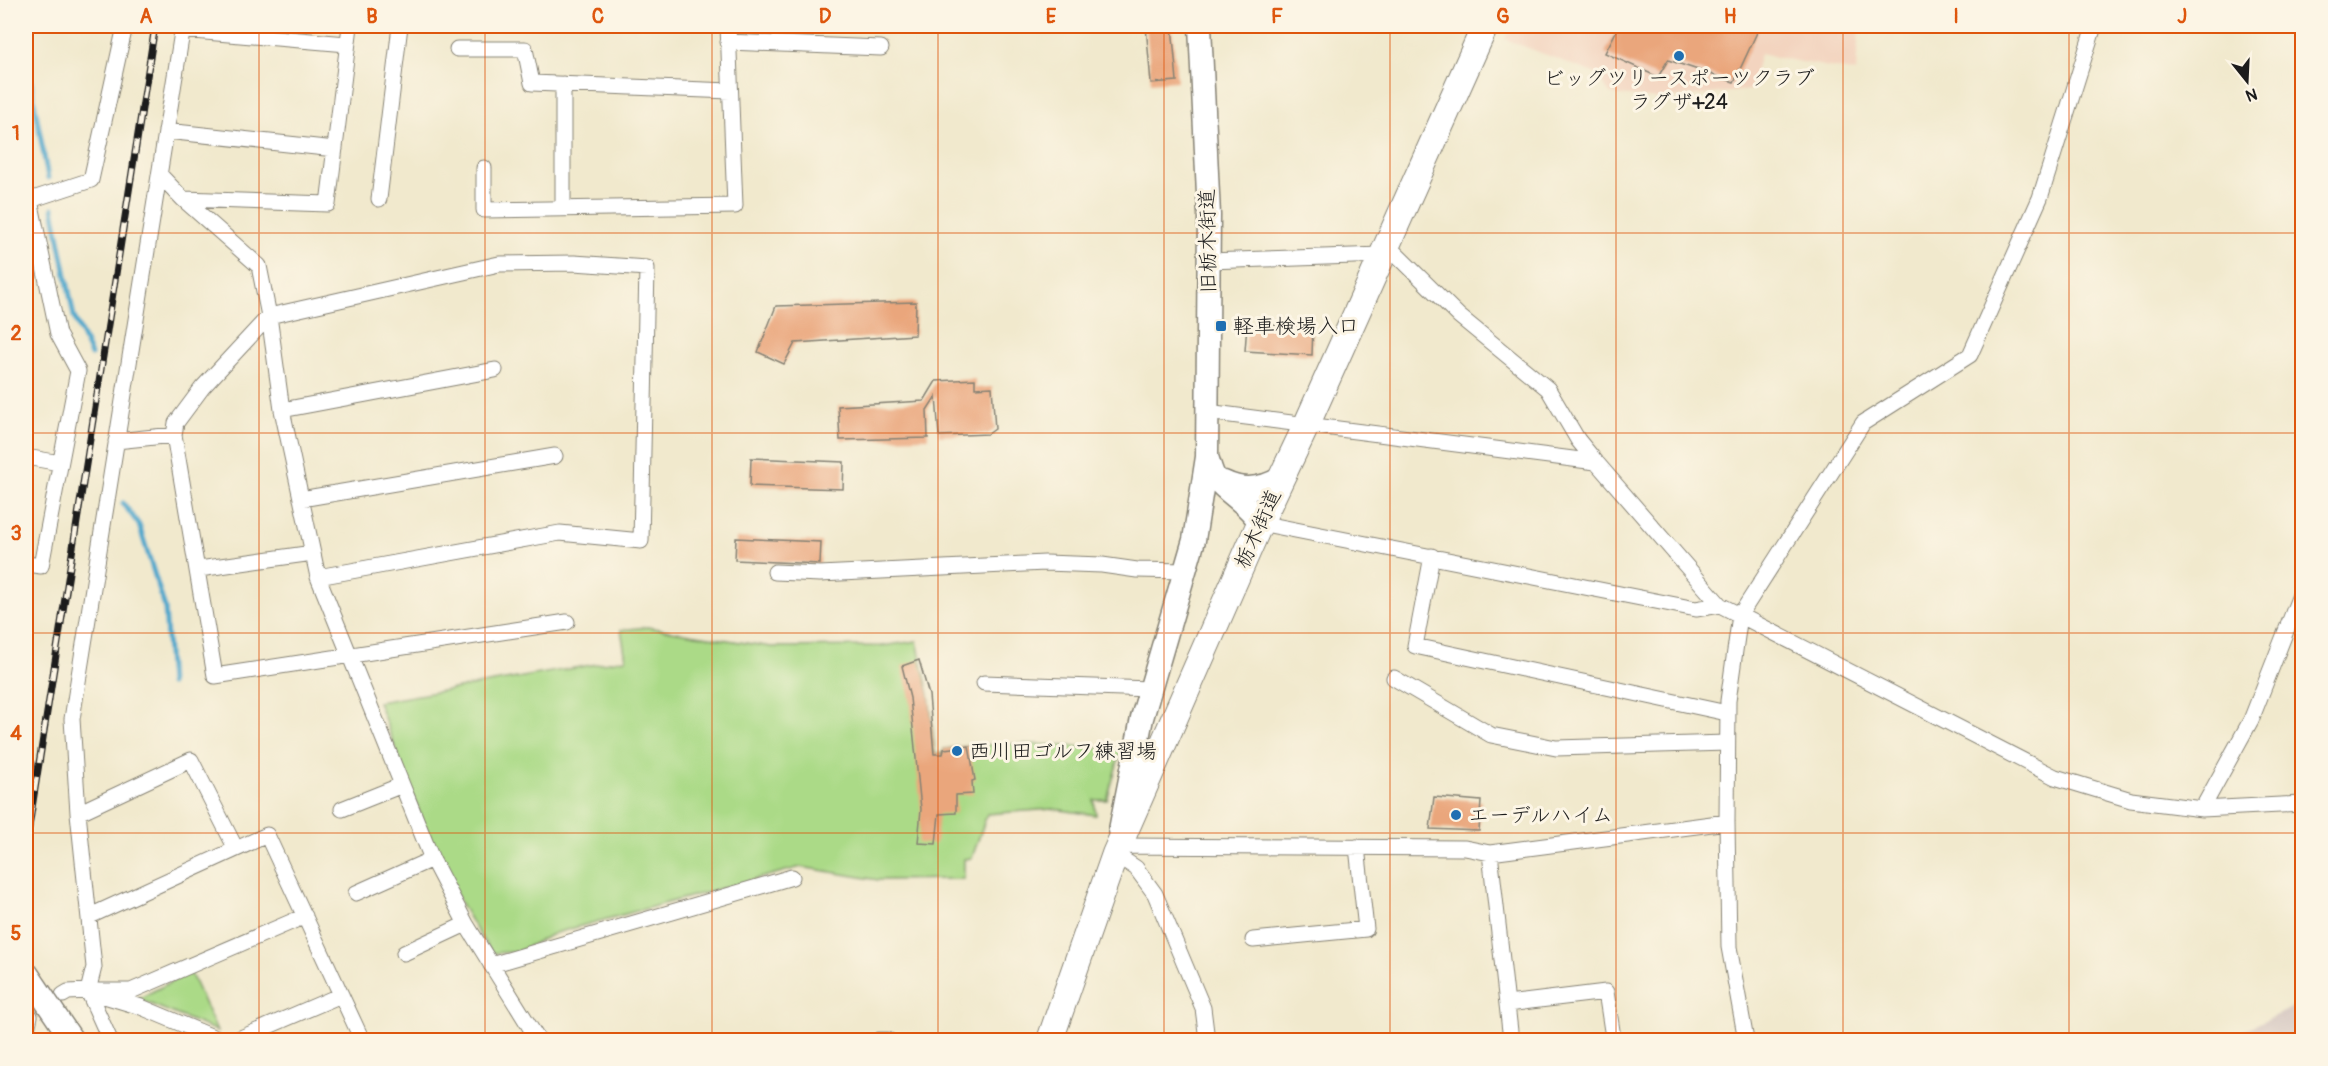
<svg xmlns="http://www.w3.org/2000/svg" width="2328" height="1066" font-family="Pangolin,'Klee One',sans-serif">
  <style>
    .built { fill: #f3d4bf }
    .industrial { fill: #cfc0bb }
    .green { fill: #abda87; stroke: #647b52; stroke-width: 1.5 }
    .lines { fill: none; stroke-linecap: round; stroke-linejoin: round }
    .stream { stroke: #4ea7cc; stroke-width: 5 }
    .building { fill: #eaa67b }
    .street-casing { stroke: #868274; stroke-width: 17 }
    .secondary-casing { stroke: #868274; stroke-width: 25 }
    .primary-casing { stroke: #868274; stroke-width: 28 }
    .street { stroke: #fff; stroke-width: 15 }
    .secondary { stroke: #fff; stroke-width: 22 }
    .primary { stroke: #fff; stroke-width: 26 }
    .rail-casing { stroke: #1c1c1c; stroke-width: 7 }
    .rail { stroke: #fcf5e5; stroke-width: 4.5; stroke-dasharray: 14; stroke-linecap: butt }
    .secondary-bridge-casing { stroke: #868274; stroke-width: 25; stroke-linecap: butt }
    .secondary-bridge { stroke: #fff; stroke-width: 22 }
    .grid { fill: none; stroke: #de560d; stroke-width: 1.5; stroke-opacity: 0.55 }
    .poi-dot { fill: #1f6fb2; stroke: #fcf5e5; stroke-width: 2 }
    .labels { text-anchor: middle; dominant-baseline: central; stroke-width: 6; stroke-linejoin: round; paint-order: stroke }
    .poi-label { font-size: 21px; fill: #1c1c1c; stroke: #fcf5e5; text-anchor: start }
    .street-label { font-size: 21px; fill: #1c1c1c; stroke: #fcf5e5 }
    .neatline { fill: none; stroke: #de560d; stroke-width: 2 }
    .grid-label { font-size: 20px; text-anchor: middle; font-weight: bold; fill: #de560d }
  </style>
  <rect width="100%" height="100%" fill="#fcf5e5"/>
  <filter id="ink" filterUnits="userSpaceOnUse"><feTurbulence type="fractalNoise" baseFrequency=".0167" numOctaves="2"/><feDisplacementMap in="SourceGraphic" scale="12" xChannelSelector="R" yChannelSelector="G"/><feConvolveMatrix kernelMatrix="1 2 1 2 8 2 1 2 1" color-interpolation-filters="sRGB"/></filter>
  <filter id="wash" filterUnits="userSpaceOnUse"><feTurbulence type="fractalNoise" baseFrequency=".008" numOctaves="4" result="noise"/><feDisplacementMap in="SourceGraphic" scale="24" xChannelSelector="R" yChannelSelector="G"/><feGaussianBlur stdDeviation="1.35" result="paint"/><feColorMatrix in="noise" values="0 0 0 0 0 0 0 0 0 0 0 0 0 0 0 0 0 1.4 0 .05"/><feComposite in="paint" operator="in"/></filter>
  <g filter="url(#wash)">
    <rect width="100%" height="100%" fill="#f1e9cd"/>
    <!-- built -->
    <path class="built" d="M1510 26H1859L1856 72 1760 54 1750 90 1657 99 1610 94 1596 74 1505 39Z"/>
    <!-- industrial -->
    <path class="industrial" d="M2302 1003V1040H2223Z"/>
    <!-- green -->
    <path class="green" d="M647 627 771 647 882 646 917 641 929 695 935 754 943 753 944 749C1003 740 1062 745 1121 750L1107 800H1094L1096 815 1053 809 987 814 972 858 964 859V879L878 880 801 867 555 933 517 952 492 953C438 879 411 787 378 702L626 659 621 630Z
      M190 972 217 1031 138 999Z"/>
    <g class="lines">
      <!-- stream -->
      <path class="stream" d="M26 57 48 178
        M53 208 74 317 91 355
        M123 503 139 525 165 608 170 684"/>
    </g>
    <g id="blocks">
      <!-- building -->
      <path class="building" d="M1146 26H1172L1177 81 1151 83Z
        M1619 26H1760L1734 82 1668 60 1658 77 1605 53Z
        M916 302 915 335 795 343 784 364 758 352 776 306Z
        M1247 324 1313 327 1312 355 1245 351Z
        M975 379V388L992 387 995 429 988 434 939 436 936 396 927 410 928 438 840 440 838 406 924 401 936 381Z
        M751 458 844 462 843 489 750 486Z
        M736 538 821 542 820 564 735 560Z
        M919 660 929 695 934 754H943L944 749 969 746 975 780 972 781 973 794 956 795V813L939 814 936 844 918 843 921 809 910 698 902 666Z
        M1434 797 1481 801 1479 831 1430 829Z"/>
    </g>
  </g>
  <g filter="url(#ink)">
    <use href="#blocks" fill-opacity="0" stroke="#868274" stroke-width="1.5"/>
    <g class="lines">
      <defs>
        <path id="street" d="M182 30 347 44
          M728 42 881 48
          M457 49H525L532 83 730 91
          M563 84V208
          M166 131 335 149
          M484 168V210L735 206 728 26
          M160 175 183 199 259 266 269 316 282 410 318 577 432 859
          M183 199 328 204 350 26
          M379 199 400 26
          M1386 244 1459 316 1548 389 1578 440 1596 462 1720 605
          M1209 261 1382 255
          M282 410 495 370
          M1207 412 1596 462
          M174 435 176 423 202 388 269 316 499 264 574 263 647 268 641 541 560 533 318 577
          M116 441 174 435 215 676 567 622
          M26 457 60 463
          M301 499 555 456
          M1260 523 1696 609 1720 605 2055 777 2131 800 2202 809 2302 804
          M1432 556 1415 646 1727 713
          M26 564 41 566 78 371 58 334 30 200 91 180 125 26
          M199 569 313 553
          M775 572 820 574 1045 563 1102 565 1137 570 1185 571
          M1394 678 1491 735 1556 748 1727 743
          M984 683 1150 689
          M342 809 402 785
          M2202 809 2251 720 2302 590
          M78 813 191 760 236 849
          M1118 846 1465 848 1490 853 1727 822
          M1490 853 1511 1040
          M1115 854 1136 868 1155 894 1203 1008 1207 1040
          M356 893 432 859 466 924 538 1040
          M90 916 267 835 362 1040
          M1253 940 1366 929 1357 847
          M404 953 466 924
          M491 965 792 877
          M63 995 68 992 88 991
          M1507 1004 1606 992 1613 1037
          M30 1016 26 1034 31 1040
          M110 1040 88 991 94 967 78 813 72 719 183 26
          M220 1040 141 1007 88 991H131L305 916
          M236 1040 341 995
          M879 1040H888
          M1746 1040 1729 947 1727 822 1728 701 1740 615 1863 423 1970 355 2040 198 2094 26"/>
        <path id="secondary" d="M1207 457C1210 464 1211 473 1216 479 1230 496 1248 503 1260 523
          M1224 482C1244 492 1263 489 1281 478
          M1120 830 1142 718 1194 540 1207 457 1209 215 1200 26"/>
        <path id="primary" d="M1050 1040 1115 854 1260 523 1306 426 1485 26"/>
      </defs>
      <!-- street casing -->
      <use href="#street" class="street-casing"/>
      <!-- secondary casing -->
      <use href="#secondary" class="secondary-casing"/>
      <!-- primary casing -->
      <use href="#primary" class="primary-casing"/>
      <!-- street -->
      <use href="#street" class="street"/>
      <!-- secondary -->
      <use href="#secondary" class="secondary"/>
      <!-- primary -->
      <use href="#primary" class="primary"/>
      <defs>
        <path id="rail" d="M26 846 155 26"/>
      </defs>
      <!-- rail casing -->
      <use href="#rail" class="rail-casing"/>
      <!-- rail -->
      <use href="#rail" class="rail"/>
      <defs>
        <path id="secondary-bridge" d="M26 972 72 1040"/>
      </defs>
      <!-- secondary-bridge casing -->
      <use href="#secondary-bridge" class="secondary-bridge-casing"/>
      <!-- secondary-bridge -->
      <use href="#secondary-bridge" class="secondary-bridge"/>
    </g>
  </g>
  <!-- grid -->
  <path class="grid" d="M259 26V1040M485 26V1040M712 26V1040M938 26V1040M1164 26V1040M1390 26V1040M1616 26V1040M1843 26V1040M2069 26V1040M26 233H2302M26 433H2302M26 633H2302M26 833H2302"/>
  <!-- markers -->
  <g class="poi-dot">
    <circle cx="1679" cy="56" r="6"/>
    <rect x="1215" y="320" width="12" height="12" rx="3"/>
    <circle cx="957" cy="751" r="6"/>
    <circle cx="1456" cy="815" r="6"/>
  </g>
  <g class="labels">
    <!-- poi labels -->
    <g class="poi-label">
      <text x="1679" y="78" text-anchor="middle">ビッグツリースポーツクラブ<tspan x="1679" dy="24">ラグザ+24</tspan></text>
      <text x="1233" y="326">軽車検場入口</text>
      <text x="969" y="751">西川田ゴルフ練習場</text>
      <text x="1468" y="815">エーデルハイム</text>
    </g>
    <!-- street labels -->
    <g class="street-label">
      <text transform="translate(1208 241) rotate(-91)">旧栃木街道</text>
      <text transform="translate(1258 529) rotate(-66)">栃木街道</text>
    </g>
  </g>
  <!-- margin -->
  <rect width="2328" height="1066" fill="none" stroke="#fcf5e5" stroke-width="66"/>
  <!-- north arrow -->
  <g transform="translate(2247 81) rotate(162)" stroke="#fcf5e5" stroke-width="4.5" paint-order="stroke">
  <path d="M0-4.5L10 22L0 15L-10 22Z" fill="#1c1c1c"/>
  <text y="-9" font-size="16" font-weight="bold" text-anchor="middle" fill="#1c1c1c">N</text>
  </g>
  <rect x="33" y="33" width="2262" height="1000" class="neatline"/>
  <g class="grid-label">
    <text x="146" y="23">A</text>
    <text x="372" y="23">B</text>
    <text x="598" y="23">C</text>
    <text x="825" y="23">D</text>
    <text x="1051" y="23">E</text>
    <text x="1277" y="23">F</text>
    <text x="1503" y="23">G</text>
    <text x="1730" y="23">H</text>
    <text x="1956" y="23">I</text>
    <text x="2182" y="23">J</text>
    <text x="16" y="140">1</text>
    <text x="16" y="340">2</text>
    <text x="16" y="540">3</text>
    <text x="16" y="740">4</text>
    <text x="16" y="940">5</text>
  </g>
</svg>
